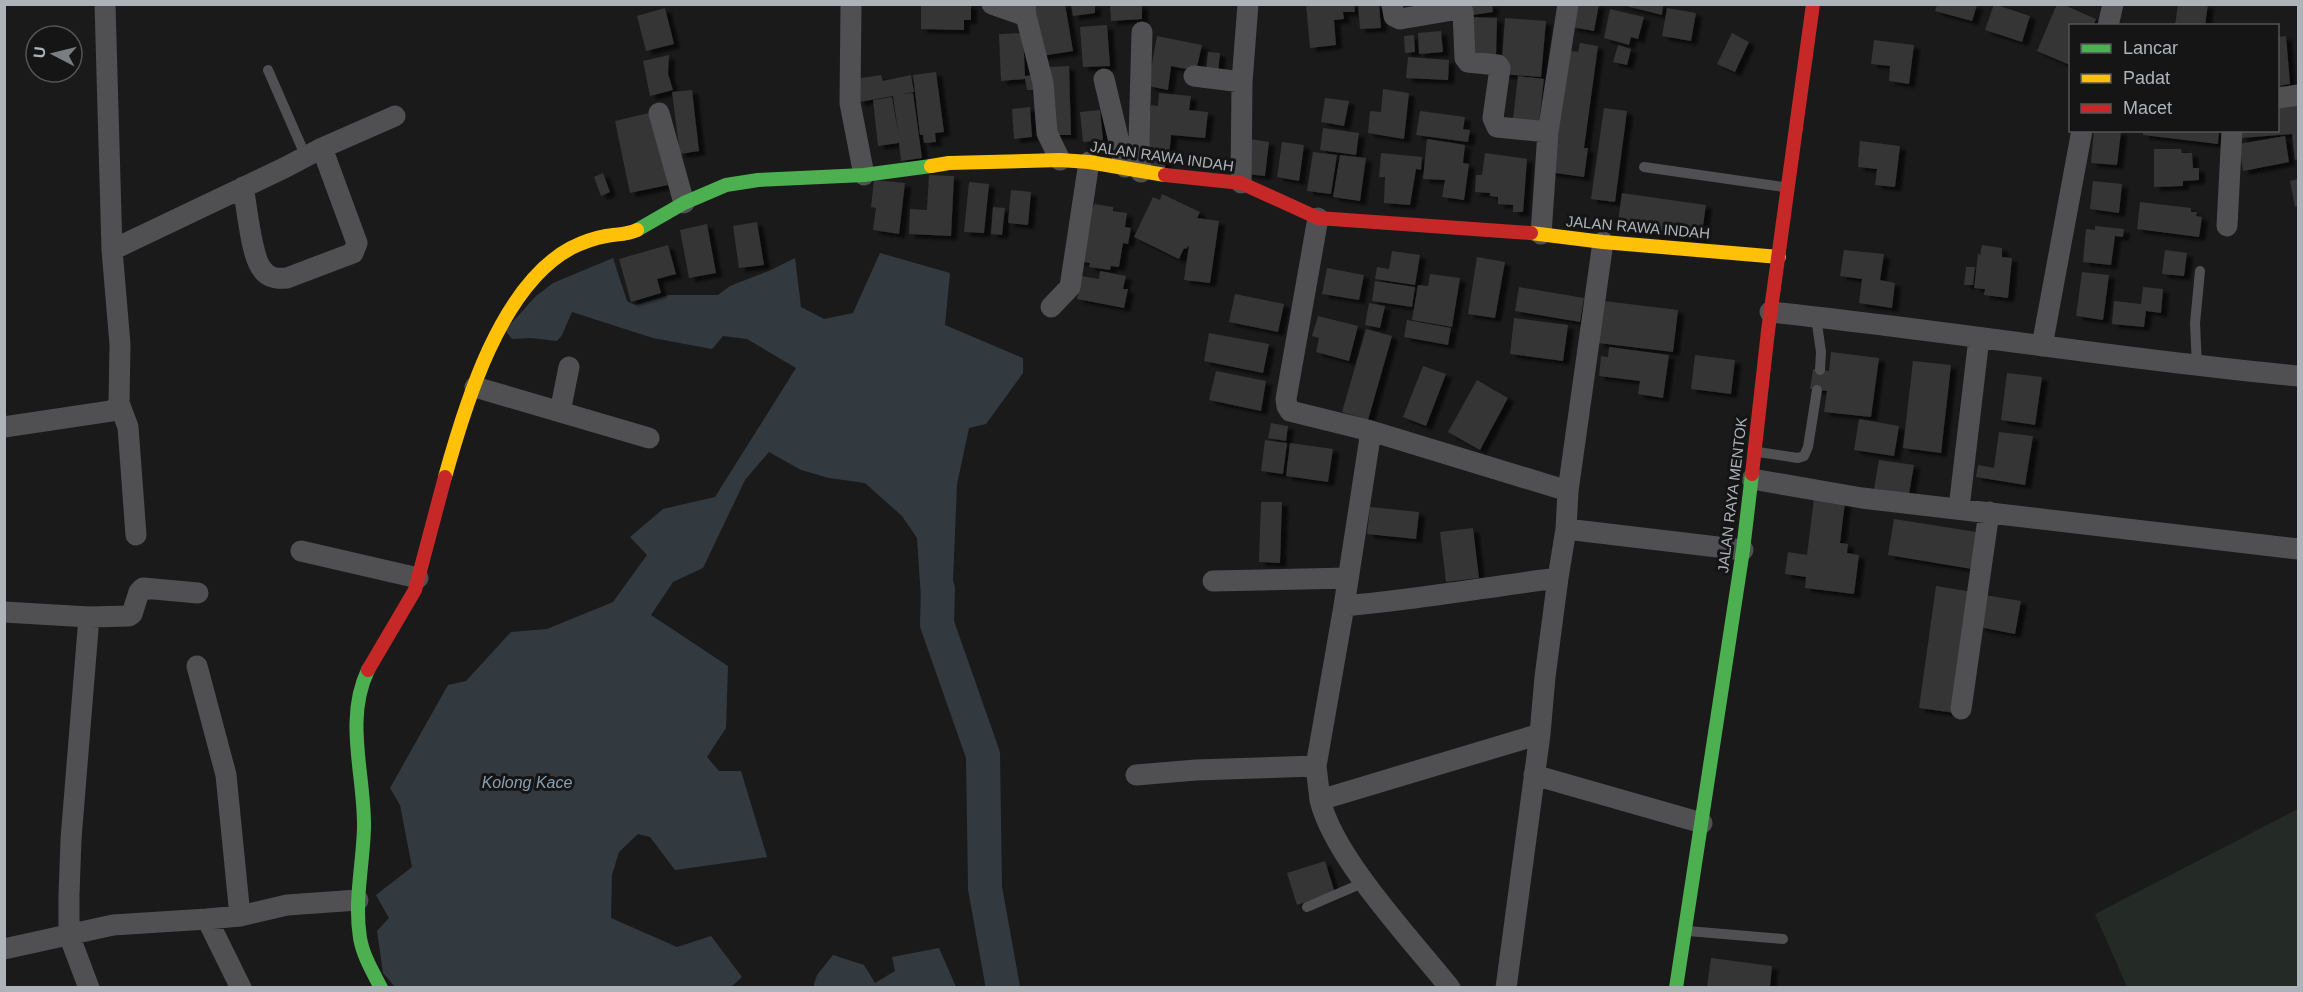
<svg xmlns="http://www.w3.org/2000/svg" width="2303" height="992" font-family="Helvetica,sans-serif">
  <style>
    .green { fill: #242a25 }
    .water { fill: #333a3f }
    .lines { fill: none; stroke-linecap: round; stroke-linejoin: round }
    .river { stroke: #333a3f; stroke-width: 34 }
    .building { fill: #343536; filter: url(#shadow) }
    .lane { stroke: #505053; stroke-width: 10 }
    .street { stroke: #505053; stroke-width: 21 }
    .fast { stroke: #4caf50; stroke-width: 14 }
    .slow { stroke: #ffc107; stroke-width: 14 }
    .jam { stroke: #c62828; stroke-width: 14 }
    .labels { text-anchor: middle; dominant-baseline: central; stroke-width: 6; stroke-linejoin: round; paint-order: stroke }
    .street-label { font-size: 15px; fill: #aeb2b9; stroke: #151516 }
    .water-label { font-size: 16px; font-style: italic; fill: #8a9fb0; stroke: #151516 }
  </style>
  <defs>
    <filter id="shadow"><feDropShadow dx="6" dy="4" stdDeviation="1.5" flood-color="#0009"/></filter>
  </defs>
  <rect width="100%" height="100%" fill="#1a1a1b"/>
  <!-- green -->
  <path class="green" d="M2298 809V987H2127L2095 914Z"/>
  <!-- water -->
  <path class="water" d="M880 253 950 273 945 325 1023 358V373L986 424 969 428 957 484 951 629 928 644 923 628 917 538 902 516 865 483 829 478 801 470 769 452 745 480 703 568 673 582 651 615 728 666 726 728 707 757 719 771H741L767 857 675 870 650 837 638 834 619 852 612 875 611 918 677 947 711 936 742 977 730 988 395 987 383 973 377 931 389 918 376 895 412 867 400 805 390 788 448 685 466 681 511 632 547 629 613 602 647 555 630 537 663 509 715 497 796 368 747 339 723 336 712 349 653 338 572 312 562 335 557 341 531 338 512 339 505 330 536 296 553 283 613 258 627 301 635 305 668 295H718L730 286 771 270 795 258 801 307 824 319 853 313Z
    M939 948 956 987H813L817 975 833 955 864 965 875 983 895 971 892 957Z"/>
  <g class="lines">
    <!-- river -->
    <path class="river" d="M938 589 937 624 983 755 985 888 1003 988"/>
  </g>
  <!-- building -->
  <path class="building" d="M921 4H971V20H964V30L921 29Z
    M1033 4H1065L1073 51 1041 56Z
    M1071 4H1095V13L1073 16Z
    M1110 4H1142V19L1111 21Z
    M1306 4H1354L1355 12H1343L1344 19 1334 20 1336 45 1310 48Z
    M1358 4H1379L1381 28 1360 29Z
    M1465 4H1492L1493 12 1466 16Z
    M1575 4H1599L1594 31 1571 27Z
    M1618 4H1663L1662 15Z
    M1994 4 2030 16 2022 42 1985 30Z
    M2057 4H2062L2096 19 2093 26H2070V65L2037 51Z
    M2178 4H2208L2205 26H2175Z
    M1937 5H1977L1972 21 1935 11Z
    M665 8 674 44 646 51 637 16Z
    M1667 8 1696 13 1691 41 1662 36Z
    M1610 9 1644 17 1638 39 1631 37 1629 45 1604 38Z
    M1470 17 1497 18 1496 56 1469 55Z
    M1505 18 1546 21 1541 77 1501 74Z
    M1107 25 1110 66 1083 67 1080 27Z
    M1441 31 1443 52 1419 54 1418 33Z
    M1023 33 1025 76 1034 75 1035 90H1027L1025 79 1001 81 999 34Z
    M1732 33 1749 42 1735 72 1717 64Z
    M1414 35 1415 52 1405 53 1404 36Z
    M1157 36 1202 45 1196 71 1171 66 1168 90 1148 86Z
    M2286 36 2290 84 2278 86V37Z
    M1874 40 1914 45 1909 84 1889 81 1890 66 1871 64Z
    M1580 43 1598 46 1584 148H1588L1584 177 1548 172 1565 50 1578 52Z
    M1618 45 1631 49 1627 65 1613 62Z
    M1208 52 1220 53 1218 72 1206 71Z
    M669 55 668 74 673 90 650 96 643 61Z
    M1408 57 1449 60 1448 80 1406 78Z
    M1069 66 1071 135H1052L1050 67Z
    M936 72 944 132 935 133 936 142 924 143 923 135H920L913 75Z
    M881 75 883 81 911 75 914 92 902 94 913 93 922 158 901 161 899 143 878 146 873 100 892 97 899 138 893 96 859 102 855 79Z
    M1518 76 1544 79 1538 130 1512 127Z
    M1383 89 1409 93 1404 139 1368 133 1370 111 1381 112Z
    M692 90 699 151 680 154 672 92Z
    M1159 93 1191 96 1189 110 1208 112 1205 138 1171 135 1169 158H1166L1165 168 1150 167 1154 147H1147L1151 105 1158 106Z
    M1325 98 1349 101 1344 126 1321 122Z
    M2298 104V159L2295 160 2292 134 2241 138 2240 130H2278V106Z
    M1030 107 1032 137 1014 139 1012 109Z
    M1604 108 1627 111 1615 202 1591 199Z
    M1100 110 1103 140 1083 142 1080 112Z
    M1420 111 1465 117 1463 129 1470 130 1468 142 1416 135Z
    M653 112 668 185 630 193 615 121Z
    M1323 128 1359 133 1356 155 1320 150Z
    M2094 130 2121 132 2117 165 2091 163Z
    M2143 130H2219L2218 144 2143 135Z
    M2285 136 2289 162 2243 171 2239 144Z
    M1250 139 1269 142 1265 176 1246 174Z
    M1427 139 1465 145 1463 163 1469 164 1464 200 1442 197 1445 180 1423 179Z
    M1860 141 1900 146 1895 187 1875 185 1877 169 1858 167Z
    M1282 142 1304 145 1299 181 1277 177Z
    M2154 149H2181L2182 153H2192L2193 168H2199V180L2183 181V186L2154 187Z
    M1313 152 1337 155 1331 194 1307 191Z
    M1381 153 1422 157 1421 170 1416 169 1410 205 1384 203 1385 177H1379Z
    M1485 153 1527 159 1523 212H1513V205L1498 204V197L1490 196V193L1475 192 1476 175H1482Z
    M1340 155 1366 158 1360 201 1333 197Z
    M603 173 610 192 601 196 594 177Z
    M929 175 954 176 951 236 909 234 910 209 927 210Z
    M2298 179V206L2295 207 2290 181Z
    M874 180 905 183 899 234 873 230 876 208 871 207Z
    M2093 181 2122 184 2119 213 2090 209Z
    M969 182 989 184 984 233 964 232Z
    M1011 190 1031 192 1028 225 1008 223Z
    M1622 193 1706 205 1701 239 1617 228Z
    M1162 194 1200 212 1197 218 1219 221 1210 283 1184 280 1189 245 1186 249 1184 248 1179 259 1134 237 1153 197 1160 200Z
    M2140 202 2191 208V212H2197L2196 216 2202 217 2199 237 2137 229Z
    M1094 204 1113 207V211L1127 213 1125 227 1131 228 1128 244 1123 243 1119 267 1111 266 1110 270 1089 267 1090 263 1078 261 1085 207 1093 208Z
    M993 207 1005 208 1002 235 991 234Z
    M757 222 764 265 739 268 733 226Z
    M707 224 716 273 689 278 680 230Z
    M2095 226 2124 229 2123 237 2115 236 2111 265 2083 262 2086 229 2095 230Z
    M668 245 676 274 657 279 661 293 631 302 619 259Z
    M1982 245 2002 248V257L2012 258 2008 298 1984 295 1985 289 1974 288 1978 254 1980 255Z
    M1844 250 1884 254 1880 280 1895 283 1892 308 1859 303 1862 279 1840 276Z
    M2165 250 2187 253 2184 276 2162 274Z
    M1392 251 1420 255 1415 285 1375 279 1377 267 1389 269Z
    M1477 257 1505 262 1495 318 1468 314Z
    M1966 267H1975L1973 285H1964Z
    M1327 268 1364 275 1359 300 1322 294Z
    M1100 271 1126 276 1123 289H1128L1124 308 1077 299 1081 276 1099 279Z
    M2082 272 2109 275 2103 320 2076 316Z
    M1430 274 1460 278 1452 327 1412 320 1418 285 1428 286Z
    M1375 281 1415 287 1412 307 1372 301Z
    M1519 287 1584 298 1580 322 1515 311Z
    M2143 287 2163 289 2161 313 2146 311 2144 327 2112 324 2114 301 2141 304Z
    M1235 294 1284 304 1278 332 1229 322Z
    M1604 301 1678 310 1673 352 1598 343Z
    M1369 303 1385 306 1380 328 1365 325Z
    M1318 316 1358 326 1349 361 1316 352 1319 338 1312 336Z
    M1514 318 1568 325 1563 361 1510 354Z
    M1407 320 1451 328 1448 345 1404 337Z
    M1366 329 1392 336 1368 420 1342 412Z
    M1209 333 1269 344 1263 373 1204 361Z
    M1609 347 1669 355 1663 398 1638 394 1640 381 1599 376 1601 356 1608 357Z
    M1831 352 1879 358 1871 417 1824 412 1827 391 1810 389 1813 369 1829 371Z
    M1695 355 1735 360 1731 394 1691 389Z
    M1913 361 1951 365 1941 453 1903 448Z
    M1423 366 1446 374 1426 426 1403 417Z
    M1216 371 1266 381 1261 411 1209 400Z
    M2007 373 2042 377 2035 425 2001 420Z
    M1477 380 1508 398 1480 450 1448 432Z
    M1859 419 1899 426 1894 456 1854 450Z
    M1271 423 1288 426 1286 441 1268 438Z
    M1999 432 2033 436 2025 485 1976 477 1978 465 1994 468Z
    M1265 440 1287 443 1283 474 1261 471Z
    M1290 443 1333 449 1328 482 1286 476Z
    M1879 460 1914 465 1909 494 1874 489Z
    M1814 498 1845 502 1840 543 1848 544 1847 553 1859 555 1854 594 1805 588 1806 577 1785 574 1788 552 1807 555Z
    M1261 502H1282L1280 563 1259 562Z
    M1370 507 1419 512 1416 539 1367 534Z
    M1894 519 1983 533 1978 570 1888 555Z
    M1473 528 1479 578 1446 582 1440 532Z
    M1936 586 1973 592 1955 713 1919 708Z
    M1985 595 2021 601 2015 634 1979 627Z
    M1325 861 1335 893 1297 905 1287 873Z
    M1711 958 1772 966 1770 987H1707Z"/>
  <g class="lines">
    <!-- lane -->
    <path class="lane" d="M268 70 306 157
      M1644 167 1783 187
      M1816 317 1821 352 1820 370
      M2197 367 2195 323 2200 271
      M1758 452 1798 458 1804 456 1808 447 1817 390
      M1307 907 1365 882
      M1688 931 1783 939"/>
    <!-- street -->
    <path class="street" d="M105 4 112 250 120 344 119 403 128 427 136 535
      M851 4 850 103 864 175
      M992 4 1026 16
      M1025 4 1026 16 1043 83 1047 133 1060 160
      M1392 4 1394 16 1400 19 1459 9 1463 12 1465 58 1468 62 1498 65 1500 68 1493 118 1497 127 1548 132 1541 234
      M2108 26 2113 4
      M1194 76 1242 82
      M1104 79 1125 167
      M2278 98 2298 95
      M659 113 684 203
      M1548 132 1568 4
      M1141 172 1139 142 1142 32
      M1241 183 1242 82 1248 4
      M243 187C247 206 251 256 262 269 268 278 277 279 287 278L353 253 357 243 322 148
      M1318 218 1286 399 1287 406 1290 411 1371 431
      M2227 226 2232 130
      M1603 242 1568 491 1566 529 1743 550
      M112 250 286 167 322 148 395 116
      M1051 307 1070 287 1089 162
      M1770 312C1947 330 2122 360 2298 376
      M2042 346 2082 130
      M475 387 649 438
      M560 412 569 367
      M4 427 111 411 117 407 119 403
      M1752 479 1862 498 2298 549
      M1959 508 1979 338
      M301 551 418 578
      M1213 581 1348 578
      M1344 606 1371 431 1568 491
      M4 612 89 617 129 616 132 614 139 592 143 588 198 593
      M89 617 71 839 69 895V935L89 988
      M197 666 226 775 240 916
      M1961 709 1989 512
      M1540 734 1320 800 1316 766 1344 606C1416 600 1487 587 1558 578L1566 529
      M1136 775 1196 770 1316 766
      M1534 775 1702 823
      M1320 800C1334 858 1411 939 1450 988
      M207 919 241 988
      M4 949 113 925 207 919 240 916 287 905 358 900
      M1506 988 1540 734 1545 677 1558 578"/>
    <!-- fast -->
    <path class="fast" d="M637 230 684 203 726 185 758 180 864 175 931 166
      M368 670C344 720 365 776 364 828 363 865 354 901 360 938 363 956 373 972 381 988
      M1676 988 1743 550 1752 474"/>
    <!-- slow -->
    <path class="slow" d="M931 166 949 163 1060 160 1089 162 1165 175
      M1531 233 1603 242 1779 257
      M445 477C465 405 500 286 571 248 581 243 595 238 606 236 616 234 627 235 637 230"/>
    <!-- jam -->
    <path class="jam" d="M1165 175 1241 183 1318 218 1531 233
      M1752 474 1768 331 1813 4
      M368 670 415 590 445 477"/>
  </g>
  <g class="labels">
    <!-- street labels -->
    <g class="street-label">
      <text transform="translate(1162 156) rotate(8)">JALAN RAWA INDAH</text>
      <text transform="translate(1638 227) rotate(5)">JALAN RAWA INDAH</text>
      <text transform="translate(1732 495) rotate(-83)">JALAN RAYA MENTOK</text>
    </g>
    <!-- water labels -->
    <g class="water-label">
      <text x="527" y="782">Kolong Kace</text>
    </g>
  </g>
  <!-- border -->
  <rect width="2303" height="992" fill="none" stroke="#aeb2b9" stroke-width="12"/>
  <!-- legend -->
  <rect x="2069" y="24" width="210" height="108" fill="#151516" stroke="#525457" stroke-width="1.5"/>
  <rect x="2081" y="44" width="30" height="9" fill="#4caf50" stroke="#525457" stroke-width="1.5"/>
  <text x="2123" y="54" font-size="18" fill="#aeb2b9">Lancar</text>
  <rect x="2081" y="74" width="30" height="9" fill="#ffc107" stroke="#525457" stroke-width="1.5"/>
  <text x="2123" y="84" font-size="18" fill="#aeb2b9">Padat</text>
  <rect x="2081" y="104" width="30" height="9" fill="#c62828" stroke="#525457" stroke-width="1.5"/>
  <text x="2123" y="114" font-size="18" fill="#aeb2b9">Macet</text>
  <!-- north arrow -->
  <g transform="translate(54 54) rotate(277)"><circle r="28" fill="#151516" stroke="#525457" stroke-width="1.5"/>
  <path d="M0-4.5L10 22L0 15L-10 22Z" fill="#7a7d82"/>
  <text y="-9" font-size="16" font-weight="bold" text-anchor="middle" fill="#aeb2b9">U</text>
  </g>
</svg>
